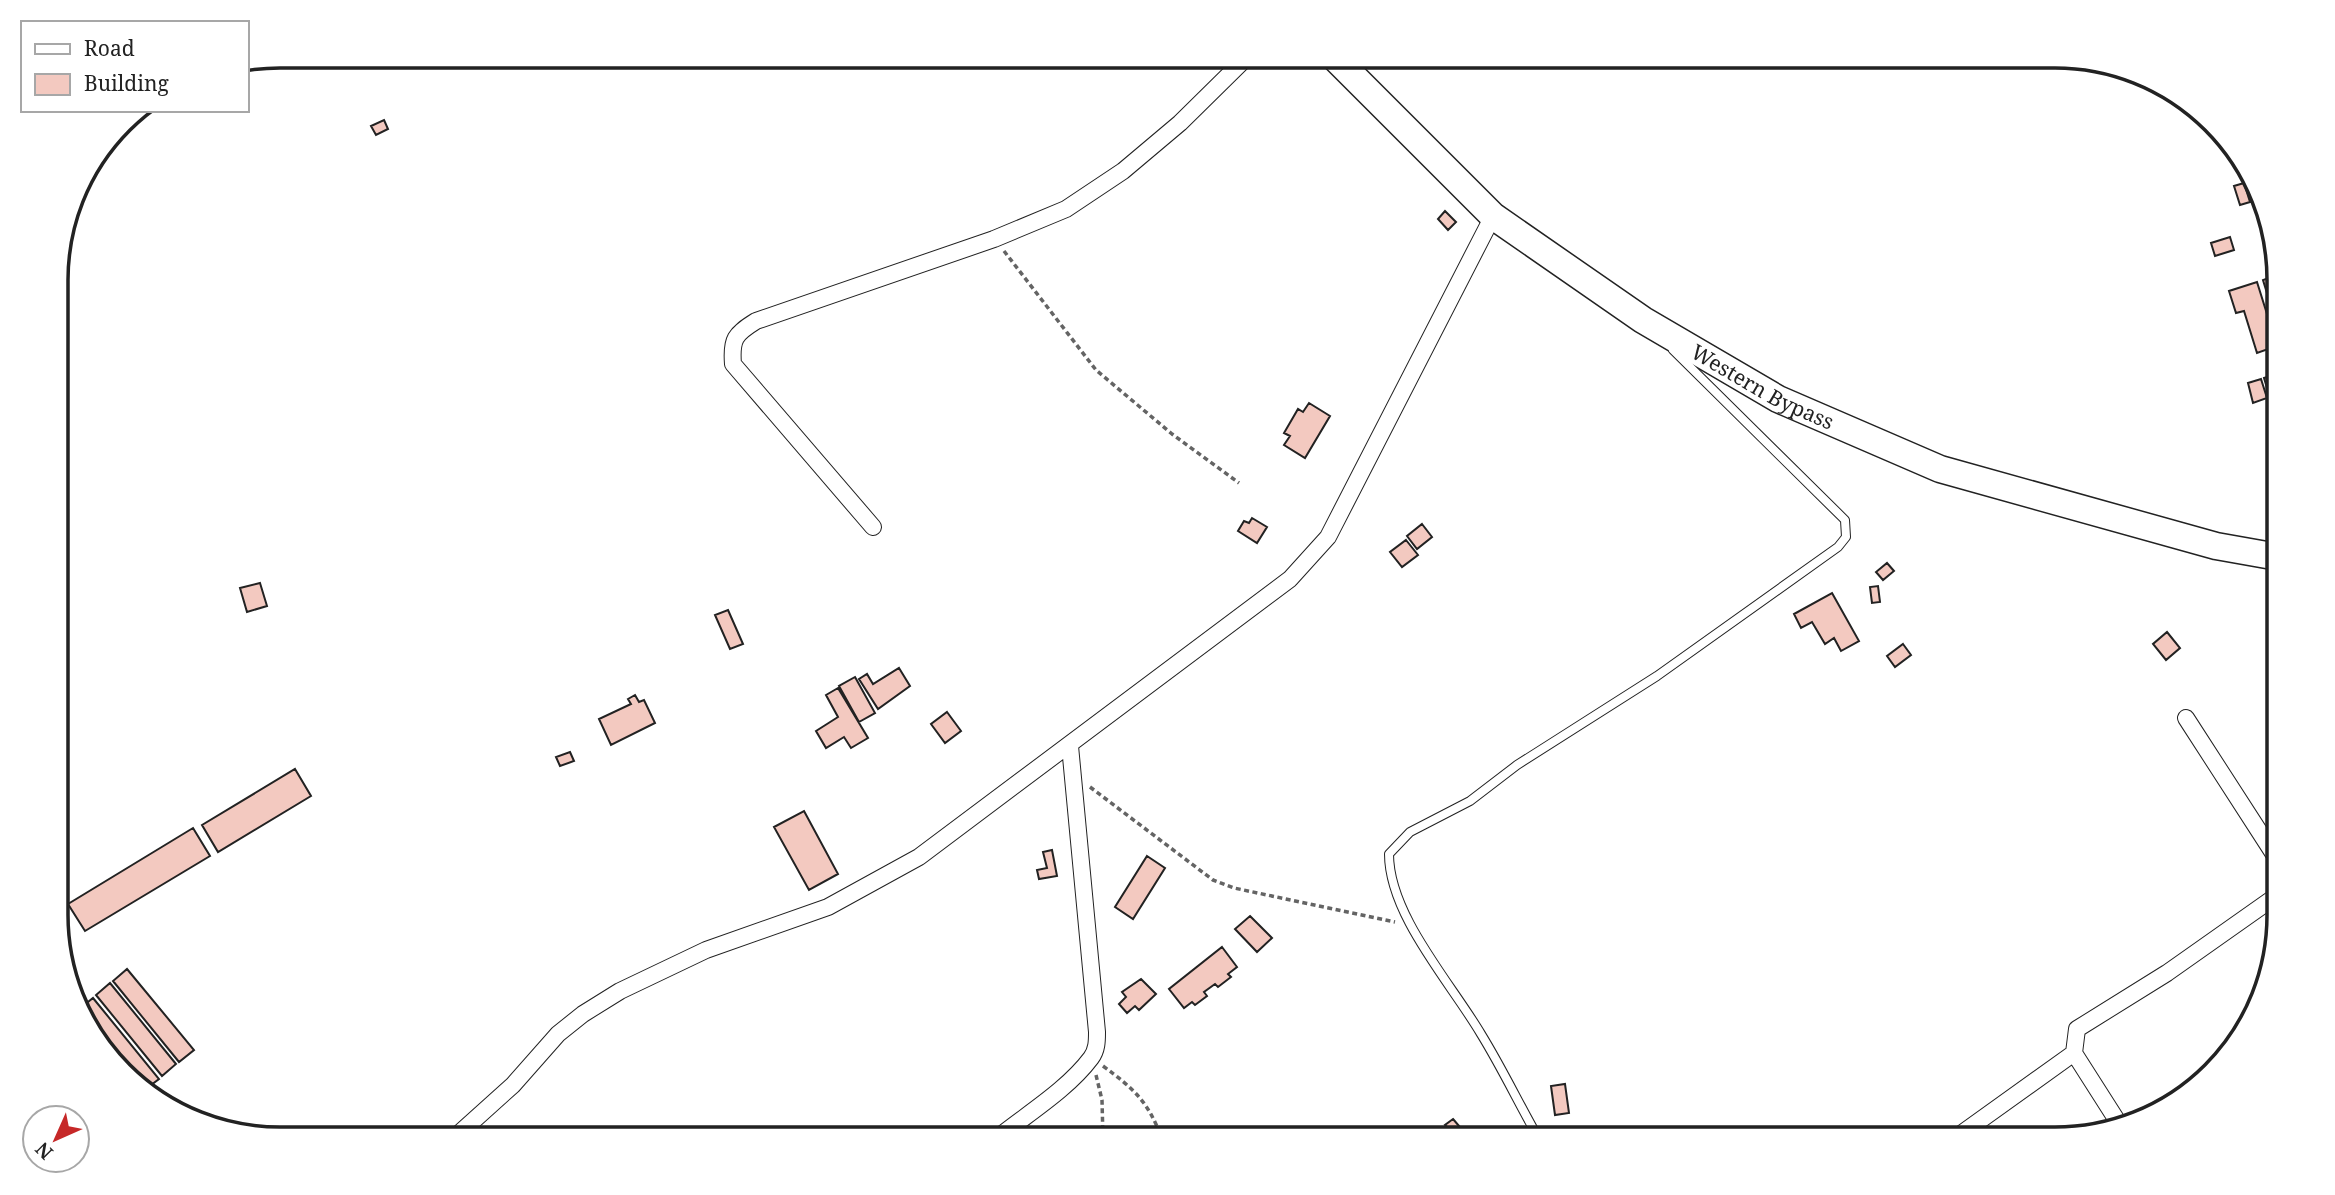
<svg xmlns="http://www.w3.org/2000/svg" width="2335" height="1195" font-family="'Noto Serif',serif">
  <style>
    .building { fill: #f3c9c0; stroke: #222; stroke-width: 2 }
    .lines { fill: none; stroke-linecap: round; stroke-linejoin: round }
    .lane-casing { stroke: #222; stroke-width: 10 }
    .street-casing { stroke: #222; stroke-width: 18 }
    .primary-casing { stroke: #222; stroke-width: 29 }
    .path { stroke: #646464; stroke-width: 3.5; stroke-dasharray: 5 3.5; stroke-linecap: butt }
    .lane { stroke: #fff; stroke-width: 8 }
    .street { stroke: #fff; stroke-width: 16 }
    .primary { stroke: #fff; stroke-width: 26 }
    .labels { text-anchor: middle; dominant-baseline: central; stroke-width: 5; stroke-linejoin: round; paint-order: stroke }
    .street-label { font-size: 21px; fill: #222; stroke: #fff }
    .rim { fill: none; stroke: #222; stroke-width: 3.5 }
  </style>
  <rect width="100%" height="100%" fill="#fff"/>
  <!-- building -->
  <path class="building" d="M384 120 388 129 376 135 371 126Z
    M2244 183 2250 202 2240 205 2234 186Z
    M1445 211 1456 222 1448 230 1438 219Z
    M2230 237 2234 250 2215 256 2211 243Z
    M2274 276 2277 281V326L2263 280Z
    M2257 282 2277 346 2257 353 2244 311 2236 313 2229 291Z
    M2277 374 2278 396 2270 398 2264 378Z
    M2261 379 2267 398 2253 403 2248 383Z
    M2278 402V422L2274 423 2268 405Z
    M1309 403 1330 416 1305 458 1284 445 1290 436 1284 433 1298 409 1303 412Z
    M1252 518 1267 527 1257 543 1238 531 1244 521 1249 523Z
    M1422 524 1432 537 1417 549 1407 536Z
    M1406 540 1418 555 1402 567 1390 552Z
    M1887 563 1894 571 1883 580 1876 572Z
    M260 583 267 606 247 612 240 588Z
    M1878 586 1880 602 1872 603 1870 587Z
    M1832 593 1859 641 1841 651 1834 638 1825 644 1812 622 1801 628 1794 614Z
    M728 610 743 644 730 649 715 615Z
    M2167 632 2180 648 2166 660 2153 644Z
    M1903 644 1911 655 1895 667 1887 656Z
    M899 668 910 686 878 709 859 679 867 674 873 684Z
    M855 677 875 713 859 722 839 686Z
    M838 688 868 738 851 748 844 737 826 748 816 731 838 717 826 695Z
    M635 695 639 702 644 700 655 723 611 745 599 719 631 704 628 699Z
    M947 712 961 731 945 743 931 724Z
    M570 752 574 761 560 766 556 757Z
    M295 769 311 796 218 852 202 825Z
    M804 811 838 874 809 890 774 827Z
    M193 828 210 856 85 931 68 904Z
    M1052 850 1057 876 1039 879 1037 870 1047 868 1043 852Z
    M1147 856 1165 868 1133 919 1115 907Z
    M1250 916 1272 938 1257 952 1235 929Z
    M1222 947 1237 967 1228 974 1231 977 1218 987 1215 984 1204 992 1207 996 1195 1005 1192 1002 1184 1008 1169 989Z
    M127 969 194 1050 179 1062 113 981Z
    M1141 979 1156 994 1139 1010 1135 1006 1127 1013 1119 1004 1126 997 1122 992Z
    M110 983 176 1064 162 1076 96 995Z
    M93 998 159 1079 147 1088 131 1075 92 1028 83 1006Z
    M1565 1084 1569 1113 1555 1115 1551 1086Z
    M1453 1119 1465 1133 1458 1139 1445 1125Z"/>
  <g class="lines">
    <defs>
      <path id="lane" d="M1539 1139C1519 1104 1502 1068 1481 1034 1451 983 1389 915 1389 854L1410 832 1470 801 1517 765 1657 676 1838 547 1846 537 1845 520 1673 350"/>
      <path id="street" d="M873 527 733 364C731 339 735 334 756 321L994 239 1066 209 1123 171 1180 123 1248 56
        M2186 718 2279 862
        M2118 1122 2074 1053 2077 1029 2167 973 2279 894
        M453 1139 513 1085 558 1034 583 1014 620 991 706 950 828 907 919 857 1290 579 1328 537 1493 216
        M996 1139C1027 1114 1067 1090 1091 1058 1097 1050 1097 1041 1097 1032L1070 746
        M1954 1139 2074 1053"/>
      <g id="primary">
        <path id="s1" d="M1333 56 1493 216 1643 320 1778 399 1940 469 2216 546 2278 557"/>
      </g>
    </defs>
    <!-- lane casing -->
    <use href="#lane" class="lane-casing"/>
    <!-- street casing -->
    <use href="#street" class="street-casing"/>
    <!-- primary casing -->
    <use href="#primary" class="primary-casing"/>
    <!-- path -->
    <path class="path" d="M1004 251 1096 370 1172 434 1239 483
      M1090 787 1213 880 1234 888 1395 922
      M1103 1066C1134 1089 1148 1101 1162 1139
      M1096 1075 1102 1100 1103 1139"/>
    <!-- lane -->
    <use href="#lane" class="lane"/>
    <!-- street -->
    <use href="#street" class="street"/>
    <!-- primary -->
    <use href="#primary" class="primary"/>
  </g>
  <g class="labels">
    <!-- street labels -->
    <g class="street-label">
      <text stroke="none"><textPath href="#s1" startOffset="546">Western Bypass</textPath></text>
    </g>
  </g>
  <!-- crop -->
  <path d="M0 0H2335V1195H0ZM280 68H2055A212 212 0 0 1 2267 280V915A212 212 0 0 1 2055 1127H280A212 212 0 0 1 68 915V280A212 212 0 0 1 280 68Z" fill="#fff" fill-rule="evenodd"/>
  <path class="rim" d="M280 68H2055A212 212 0 0 1 2267 280V915A212 212 0 0 1 2055 1127H280A212 212 0 0 1 68 915V280A212 212 0 0 1 280 68Z"/>
  <!-- legend -->
  <rect x="21" y="21" width="228" height="91" fill="#ffffff" stroke="#a7a7a7" stroke-width="2"/>
  <rect x="35" y="44" width="35" height="10" fill="#ffffff" stroke="#a7a7a7" stroke-width="2"/>
  <text x="84" y="56" font-size="21" fill="#222222">Road</text>
  <rect x="35" y="74" width="35" height="21" fill="#f3c9c0" stroke="#a7a7a7" stroke-width="2"/>
  <text x="84" y="91" font-size="21" fill="#222222">Building</text>
  <!-- north arrow -->
  <g transform="translate(56 1139) rotate(225)"><circle r="33" fill="#ffffff" stroke="#a7a7a7" stroke-width="2"/>
  <path d="M0-5L12 26L0 18L-12 26Z" fill="#c62828"/>
  <text y="-10" font-size="19" font-weight="bold" text-anchor="middle" fill="#222222">N</text>
  </g>
</svg>
